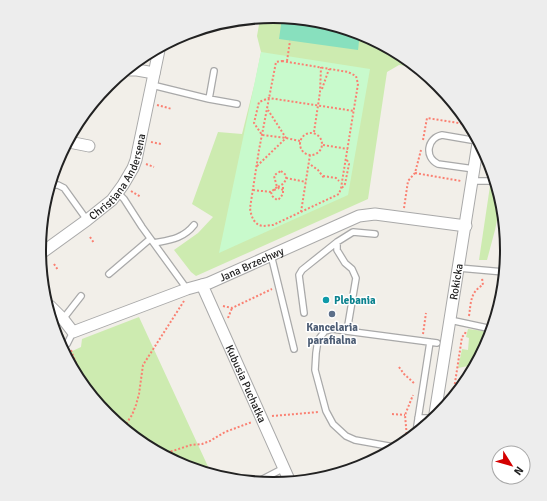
<svg xmlns="http://www.w3.org/2000/svg" width="547" height="501" font-family="Signika,sans-serif">
  <style>
    .grass { fill: #cdebb0 }
    .park { fill: #c8facc }
    .pitch { fill: #88e0be }
    .lines { fill: none; stroke-linecap: round; stroke-linejoin: round }
    .service-casing { stroke: #a9a9a9; stroke-width: 8 }
    .minor-casing { stroke: #a9a9a9; stroke-width: 13 }
    .path { stroke: #fa8072; stroke-width: 2; stroke-dasharray: 2 2; stroke-linecap: butt }
    .service { stroke: #fff; stroke-width: 5.5 }
    .minor { stroke: #fff; stroke-width: 11 }
    .culture-dot { fill: #0f9aa8; stroke: #fff; stroke-width: 1.5 }
    .service-dot { fill: #5c6f8a; stroke: #fff; stroke-width: 1.5 }
    .labels { text-anchor: middle; dominant-baseline: central; stroke-width: 3; stroke-linejoin: round; paint-order: stroke }
    .street-label { font-size: 11px; fill: #222; stroke: #fff }
    .culture-label { font-size: 11px; font-weight: bold; fill: #0d838f; stroke: #fff; text-anchor: start }
    .service-label { font-size: 11px; font-weight: bold; fill: #4e5e75; stroke: #fff }
    .rim { fill: none; stroke: #222; stroke-width: 2 }
  </style>
  <rect width="100%" height="100%" fill="#f2efe9"/>
  <!-- grass -->
  <path class="grass" d="M274 16 363 34 414 67 399 65 387 72 368 199 196 276 191 272 174 250 198 233 213 217 192 204 218 132 242 134 255 82 261 52 257 36 260 19Z
    M490 186H495L500 209 499 210 495 230 487 260H479Z
    M139 317 211 473 184 467 108 416 66 354 81 347 82 339Z
    M468 329 492 332 490 340 472 367 468 366 458 368 462 349 468 350 469 338 466 337Z"/>
  <!-- park -->
  <path class="park" d="M261 52 370 69 348 195 219 253Z"/>
  <!-- pitch -->
  <path class="pitch" d="M282 18 360 33 358 50 279 39Z"/>
  <g class="lines">
    <defs>
      <path id="service" d="M152 85 209 99 237 104
        M209 99 214 71
        M474 169 438 164C424 157 427 138 442 135L477 141
        M473 181H494
        M52 185H58L64 188 87 220
        M118 193 124 199 142 227 187 289
        M375 234 353 232 337 242V250L345 263 352 269 356 278 348 325 346 331 437 343
        M154 243C169 240 183 239 194 225
        M271 255 294 349
        M459 268 504 272
        M109 274 150 239
        M304 313 299 275 302 270 337 242
        M63 319 81 296
        M450 320 492 329
        M346 331 333 329 325 331 318 340 316 353 315 370 326 411 333 424 346 436 355 440 394 447
        M61 347 67 344 73 332
        M436 407 445 408
        M418 418H434
        M416 432 430 342
        M257 482 284 468"/>
      <g id="minor">
        <path d="M130 70H137L154 73"/>
        <path d="M69 142 89 146"/>
        <path id="s1" d="M40 254 87 220 112 200 123 185 133 168 136 160 159 50"/>
        <path id="s2" d="M202 285 290 482"/>
        <path id="s3" d="M50 306 63 319 73 332 187 289 209 283 359 216 375 214 466 226"/>
        <path id="s4" d="M434 420 478 143"/>
      </g>
    </defs>
    <!-- service casing -->
    <use href="#service" class="service-casing"/>
    <!-- minor casing -->
    <use href="#minor" class="minor-casing"/>
    <!-- path -->
    <path class="path" d="M282 61 348 72 356 76 358 84 341 188 339 194 273 225C270 225 266 226 263 226 254 225 251 216 250 208L259 150 276 62Z
      M287 61 290 41
      M322 89 329 69
      M157 105 172 109
      M314 132 320 92 321 67
      M300 144a11 11 0 1 1 22 0a11 11 0 1 1-22 0Z
      M423 140 427 118 465 124
      M300 141 286 138 262 135 254 123 259 102 269 98 354 111
      M151 142 161 144
      M323 145 348 149
      M146 164 154 167
      M311 165 318 170 324 178
      M257 166 286 138 268 110
      M281 171 286 175C287 181 283 185 277 187L274 176 276 174Z
      M415 173 461 181
      M323 176 336 178 339 181
      M58 177 59 164
      M286 178 306 182
      M277 187 271 192 272 196 277 200 279 199 283 194V185
      M342 188 345 184 349 164 346 158
      M253 190 271 192
      M274 190 279 188 283 190
      M131 191 141 197
      M404 208 408 181 415 173 421 150
      M301 212 310 155
      M90 237 94 243
      M54 264 58 270
      M223 306 232 308 272 289
      M469 316C471 303 470 292 483 285L482 278
      M228 318 232 308
      M423 334 426 313
      M71 350 81 377
      M399 367 404 374 415 384
      M453 396 462 337 465 334 466 330
      M392 414 405 415
      M272 416 319 412
      M124 427 132 415 136 405 139 394 143 365 184 301
      M407 438 405 415 413 395
      M163 454 191 445 202 444 210 441 225 432 252 422"/>
    <!-- service -->
    <use href="#service" class="service"/>
    <!-- minor -->
    <use href="#minor" class="minor"/>
  </g>
  <!-- markers -->
  <circle class="culture-dot" cx="326" cy="300" r="4"/>
  <circle class="service-dot" cx="332" cy="314" r="4"/>
  <g class="labels">
    <!-- street labels -->
    <g class="street-label">
      <text stroke="none"><textPath href="#s1" startOffset="113">Christiana Andersena</textPath></text>
      <text stroke="none"><textPath href="#s3" startOffset="226">Jana Brzechwy</textPath></text>
      <text stroke="none"><textPath href="#s4" startOffset="140">Rokicka</textPath></text>
      <text stroke="none"><textPath href="#s2" startOffset="108">Kubusia Puchatka</textPath></text>
    </g>
    <!-- culture labels -->
    <g class="culture-label">
      <text x="334" y="300">Plebania</text>
    </g>
    <!-- service labels -->
    <g class="service-label">
      <text x="332" y="327">Kancelaria<tspan x="332" dy="13">parafialna</tspan></text>
    </g>
  </g>
  <!-- crop -->
  <path d="M0 0H547V501H0ZM46 250a227 227 0 1 1 454 0a227 227 0 1 1-454 0Z" fill="#ededed" fill-rule="evenodd"/>
  <path class="rim" d="M46 250a227 227 0 1 1 454 0a227 227 0 1 1-454 0Z"/>
  <!-- north arrow -->
  <g transform="translate(511 465) rotate(127)"><circle r="19" fill="#ffffff" stroke="#a7a7a7"/>
  <path d="M0-3L7 15L0 10L-7 15Z" fill="#d40000"/>
  <text y="-6" font-size="11" font-weight="bold" text-anchor="middle" fill="#222222">N</text>
  </g>
</svg>
